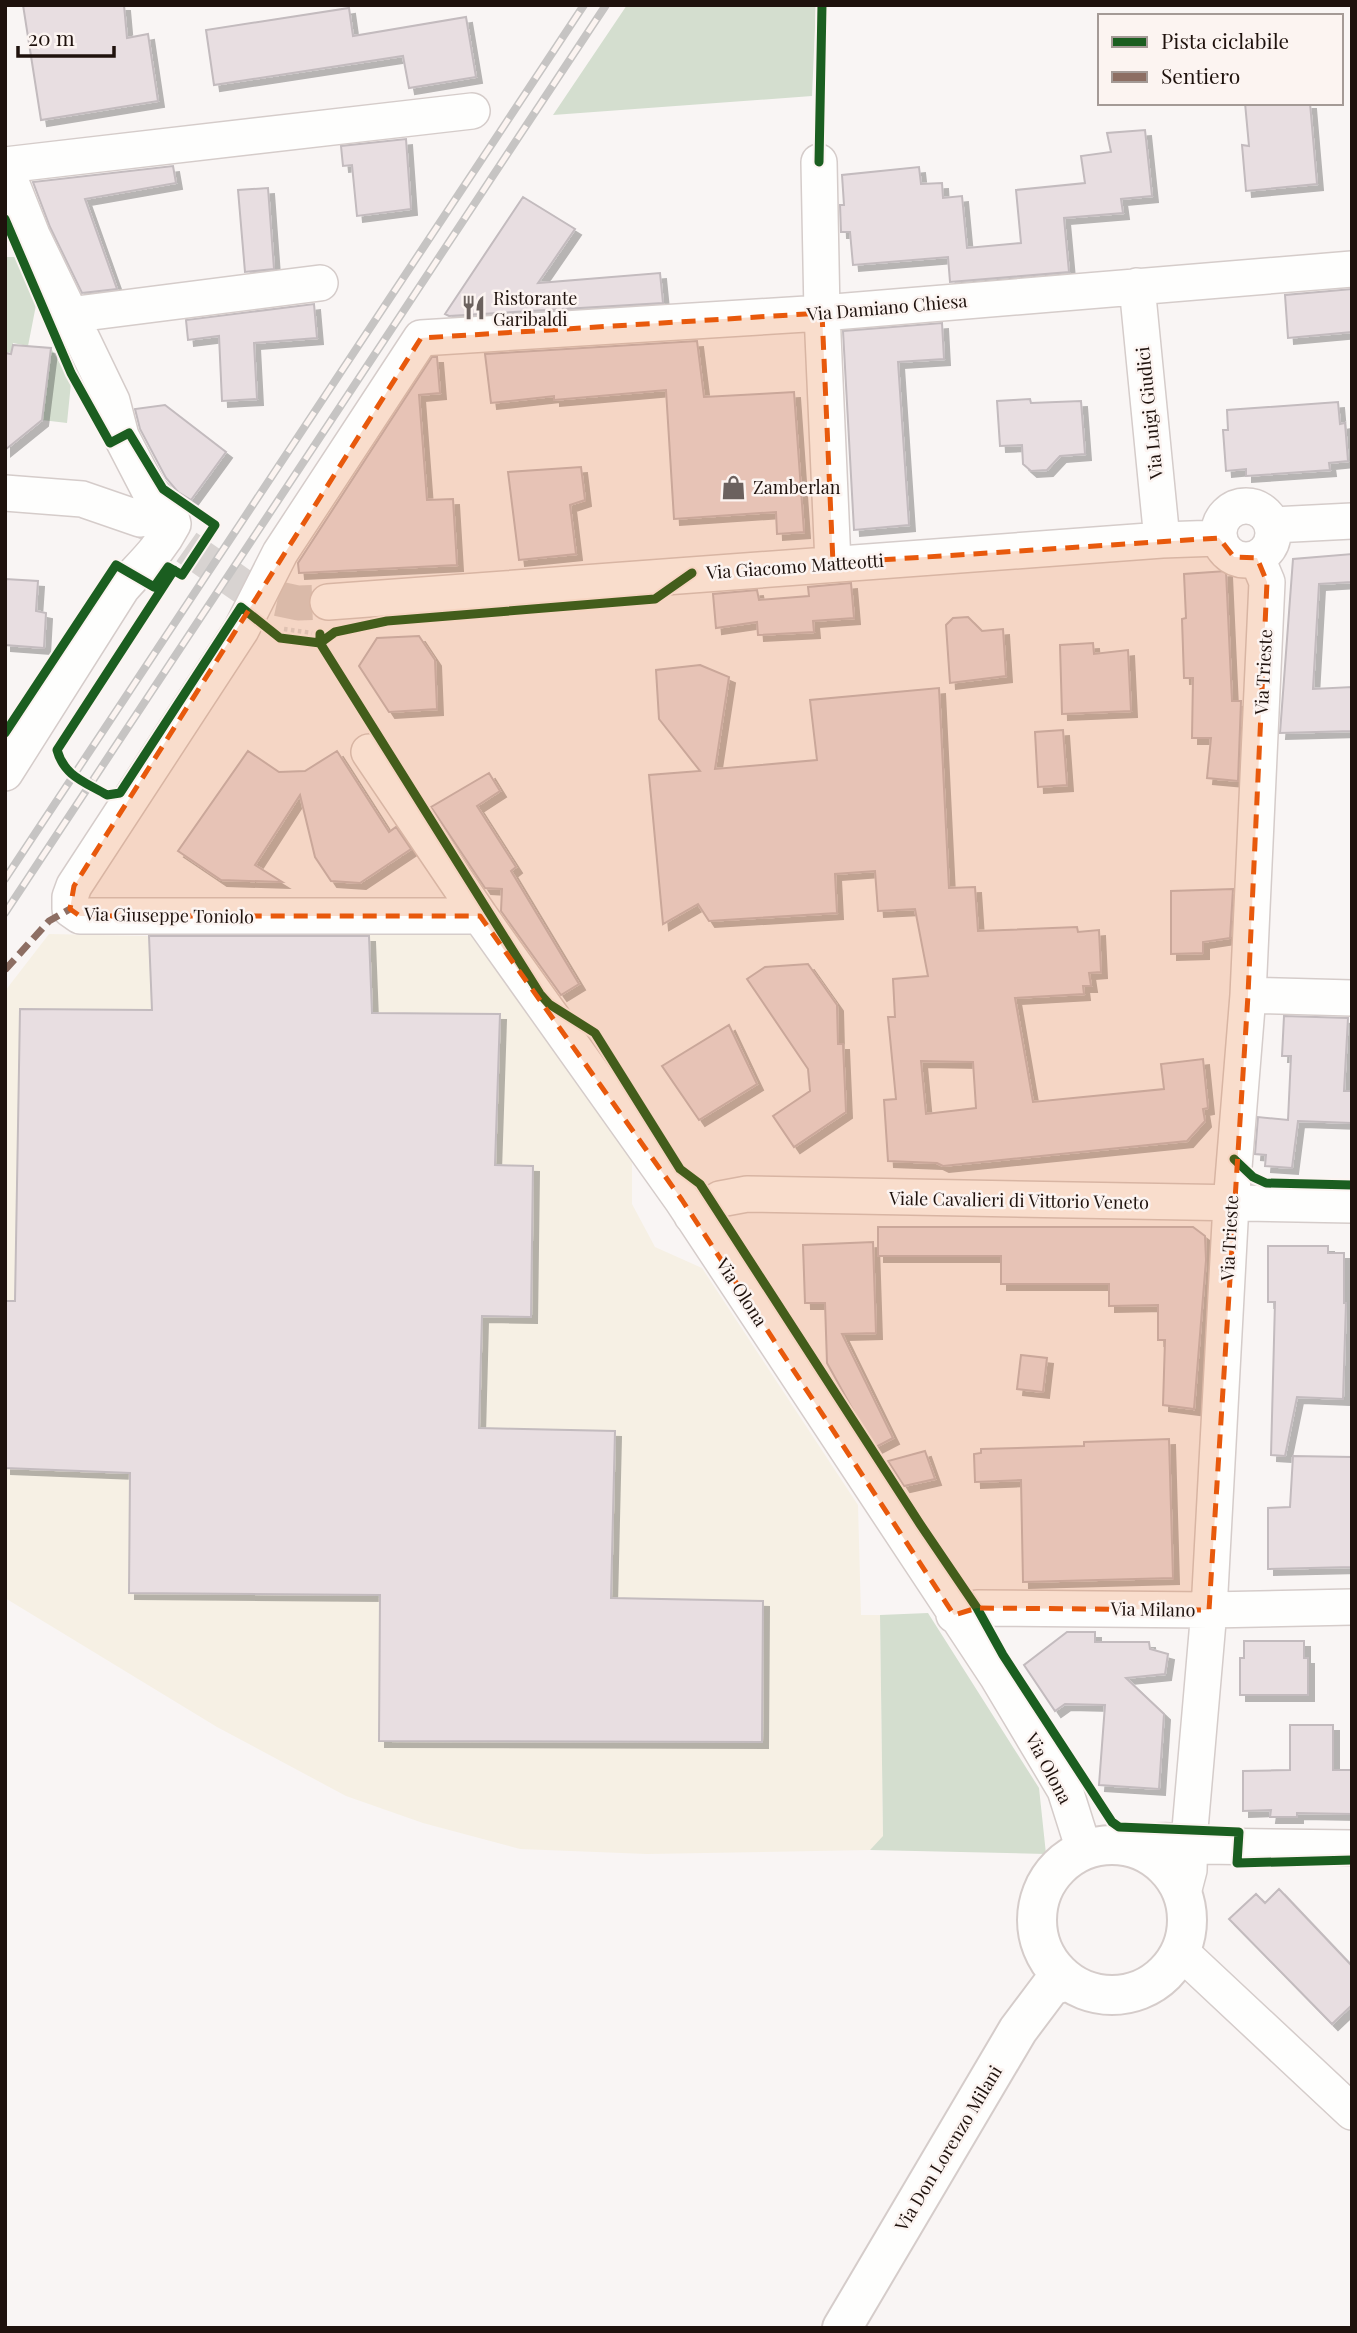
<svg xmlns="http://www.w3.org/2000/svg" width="1357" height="2333" font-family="'Playfair Display',serif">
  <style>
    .industrial { fill: #f6f0e4 }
    .green { fill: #d4decf }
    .building { fill: #e8dee1; stroke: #c3bbbe; stroke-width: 2; fill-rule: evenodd; filter: url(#shadow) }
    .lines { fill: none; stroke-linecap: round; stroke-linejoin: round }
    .minor-tunnel { stroke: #d8d3d1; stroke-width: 35; stroke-dasharray: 35 18; stroke-linecap: butt }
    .minor-casing { stroke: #d5ccca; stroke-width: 38 }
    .major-casing { stroke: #d5ccca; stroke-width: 42 }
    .path { stroke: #dedcdc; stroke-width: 4.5; stroke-dasharray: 3.5 3.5; stroke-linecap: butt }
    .minor { stroke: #fefefd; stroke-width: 35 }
    .major { stroke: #fefefd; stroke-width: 38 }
    .rail-casing { stroke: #c6c4c3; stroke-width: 8 }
    .rail { stroke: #fcf4f1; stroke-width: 5; stroke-dasharray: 16; stroke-linecap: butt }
    .quiet { stroke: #8d6e63; stroke-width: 7; stroke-dasharray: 14 7; stroke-linecap: butt }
    .cycleway-casing { stroke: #fcf4f1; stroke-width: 13 }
    .cycleway { stroke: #1b5e20; stroke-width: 9 }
    .marked { fill: #e8590c; fill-opacity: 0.2; stroke: #e8590c; stroke-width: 5; stroke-dasharray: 14 9; stroke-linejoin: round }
    .labels { text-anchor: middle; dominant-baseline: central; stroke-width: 5; stroke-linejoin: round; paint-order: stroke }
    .poi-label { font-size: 18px; fill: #1f120d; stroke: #fcf4f1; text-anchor: start }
    .street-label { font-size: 18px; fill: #1f120d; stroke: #fcf4f1 }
  </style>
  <defs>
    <filter id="shadow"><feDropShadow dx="6" dy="6" stdDeviation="0" flood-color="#0004"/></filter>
  </defs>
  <rect width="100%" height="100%" fill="#f9f5f4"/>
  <!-- industrial -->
  <path class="industrial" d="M150 927 482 932 632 1160V1204L655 1247 702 1268 858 1505 861 1615H880L883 1837 870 1850 647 1854 520 1849 423 1823 346 1796 217 1727 5 1598V991L49 934 149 936Z"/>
  <!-- green -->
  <path class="green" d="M627 5H816L812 96 553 115Z
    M5 257H16L37 300 28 346 13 343 12 352 5 353Z
    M51 348 71 383 67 423 42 420Z
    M928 1613 1039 1788 1046 1854 870 1850 883 1836 880 1615Z"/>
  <!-- building -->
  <path class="building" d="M23 5H124L127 38 148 34 158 101 41 120Z
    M349 8 353 36 466 17 476 77 409 88 403 56 214 85 206 30Z
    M1245 103H1310L1317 184 1246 191 1242 145 1249 146Z
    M1145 130 1152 196 1121 199 1123 213 1064 218 1069 272 950 282 948 257 853 265 850 232H841L840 205H844L842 175 919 167 921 184 942 183 943 198 962 196 967 248 1021 243 1016 190 1085 183 1081 156 1111 152 1107 133Z
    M406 139 411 209 357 216 352 165 343 166 341 146Z
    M173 166 176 183 85 199 117 289 82 293 50 227 33 182Z
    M268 188 274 269 245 272 238 190Z
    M523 197 575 229 538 283 660 273 663 303 449 316 445 314Z
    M1352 289V332L1288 338 1285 295Z
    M314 304 317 338 254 343 257 399 222 401 219 336 188 340 186 320Z
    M942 323 944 359 898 362 909 525 854 530 843 331Z
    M697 341 704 397 794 392 804 532 777 534 776 512 674 519 666 390 554 400V396L491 403 485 354Z
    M13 345 51 348 42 420 5 450V353L11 354Z
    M432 357H437L440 393 419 395 427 500 453 499 457 565 299 573 298 563Z
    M1030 399 1031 403 1081 401 1085 454 1060 456 1047 470 1031 471 1023 464 1022 445 1000 446 997 401Z
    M1338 402 1340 424 1345 423 1348 461 1329 463 1330 470 1246 476V469L1226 471 1223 430H1228L1227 410Z
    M165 405 226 452 191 500 178 492 166 478 140 429 135 409Z
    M581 467 585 500 570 505 576 554 519 560 508 472Z
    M1352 554V582L1319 584 1313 689 1352 687V731L1280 733 1293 559Z
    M1226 571 1232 701H1241L1238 781 1207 778 1211 738H1192L1193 678H1184L1182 619 1186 618 1184 574Z
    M5 579 38 581 36 611 46 613 44 648 5 645Z
    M851 583 854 618 813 621 814 632 758 635 757 622 716 628 713 594 757 590 759 600 809 596 808 587Z
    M968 617 982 631 1003 629 1006 676 950 683 946 625 953 618Z
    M419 636 435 660 437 709 389 712 359 666 377 638Z
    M1093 643 1094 654 1128 650 1131 711 1062 714 1060 645Z
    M700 665 729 677 715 769 817 760 810 700 939 688 949 888 975 887 978 931 1077 927 1078 932 1099 930 1101 972 1089 973 1091 986H1083L1084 994 1015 998 1033 1102 1164 1089 1161 1064 1203 1059 1208 1108 1203 1109 1205 1121 1187 1141 943 1166 937 1163 888 1161 884 1100 896 1099 888 1017H895L893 979 928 976 915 909 878 911 875 871 835 874 837 913 709 921 698 904 663 924 649 775 700 771 659 719 656 670ZM921 1061 973 1062 976 1108 926 1114Z
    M1063 730 1067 785 1038 787 1035 732Z
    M248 751 279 772 305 771 337 751 389 832 396 827 411 849 360 883 331 881 315 857 300 795 255 865 282 882 221 880 178 851Z
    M489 773 500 791 477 806 516 867 511 871 579 984 561 995 501 911 502 889 485 888 431 807Z
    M1233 889 1230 938 1203 942V953L1171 954V891Z
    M149 936H369L372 1013 500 1014 495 1165 533 1166 531 1317 482 1316 479 1428 615 1431 611 1598 763 1601 762 1742 379 1741 380 1595 129 1593 130 1473 5 1468V1301H15L20 1009 152 1010Z
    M808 964 837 1005 838 1044H843L846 1112 794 1147 773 1116 810 1091 808 1069 747 979 765 967Z
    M1284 1016 1348 1018 1344 1091H1352V1123L1298 1121 1292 1168 1265 1166 1266 1155 1255 1154 1258 1117 1288 1120 1291 1056H1282Z
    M729 1025 757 1084 699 1120 662 1066Z
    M878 1227H1193L1205 1236 1206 1260 1194 1409 1163 1405 1165 1340H1158V1305L1109 1306V1284H1001V1256H878Z
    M873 1242 876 1333 842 1334 893 1438 874 1448 827 1363 825 1303H805L803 1245Z
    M1268 1246H1328V1253H1344V1303H1346L1343 1399 1297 1397 1285 1456 1271 1455 1275 1302H1268Z
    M1021 1355 1047 1358 1043 1392 1017 1389Z
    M1169 1439 1173 1578 1023 1582 1021 1480 975 1482 974 1454 981 1453V1449L1084 1446V1442Z
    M925 1451 935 1479 904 1486 888 1461Z
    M1293 1456 1352 1457V1567L1268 1569V1508L1290 1507Z
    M1067 1632H1095V1642H1149L1150 1649 1168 1654 1165 1674 1126 1678 1164 1714 1159 1789 1099 1785 1105 1705 1065 1704 1055 1711 1024 1665Z
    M1244 1641H1304V1658H1308V1695H1240V1658H1244Z
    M1290 1725H1333V1770H1352V1814L1297 1813V1817H1270L1271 1810 1243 1811V1771L1290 1770Z
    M1279 1889 1352 1966V2005L1332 2024 1229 1919 1256 1894 1265 1903Z"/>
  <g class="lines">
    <!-- minor-tunnel -->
    <path class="minor-tunnel" d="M141 520 165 532 245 588 265 596 298 603 328 602"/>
    <defs>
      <path id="minor" d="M819 162 822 313 833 563
        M5 165 472 111
        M5 167 32 235 112 401 121 436 149 490 170 513 173 524C158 553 142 565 122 588L5 773
        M1137 286 1162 540
        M69 315 320 283
        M5 493 82 499 140 519
        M1219 533a27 27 0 1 1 54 0a27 27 0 1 1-54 0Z
        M1273 525 1352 521
        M328 602 1162 540 1219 538
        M369 752 480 916 682 1200 997 1676 1065 1790 1084 1850
        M480 916H80L70 909V897L74 886 241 630 280 553 421 338 822 313 1352 269
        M1248 995 1352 998
        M692 1216 720 1199 747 1194 1352 1205
        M954 1615 977 1608 1209 1610 1352 1607
        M1125 1846C1150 1840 1176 1838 1202 1846L1352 1848
        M1183 1893 1189 1870 1190 1829 1209 1610 1231 1204 1248 995 1267 582 1257 558
        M1181 1952 1352 2112"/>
      <path id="major" d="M1037 1920a75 75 0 1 1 150 0a75 75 0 1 1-150 0Z
        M842 2328 1018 2030 1051 1986 1067 1981"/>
    </defs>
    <!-- minor casing -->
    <use href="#minor" class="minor-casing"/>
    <!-- major casing -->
    <use href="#major" class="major-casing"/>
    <!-- path -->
    <path class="path" d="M284 629 312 633"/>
    <!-- minor -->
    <use href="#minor" class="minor"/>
    <!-- major -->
    <use href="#major" class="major"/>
    <defs>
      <path id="rail" d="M5 879 584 5
        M5 913 606 5"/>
    </defs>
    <!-- rail casing -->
    <use href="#rail" class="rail-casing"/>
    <!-- rail -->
    <use href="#rail" class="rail"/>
    <!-- quiet -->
    <path class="quiet" d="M5 970 49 921 70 909"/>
    <defs>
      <path id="cycleway" d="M819 162 822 5
        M5 219 71 373 110 443 129 433 163 489 215 525 182 575 168 567 154 587 116 565 5 733
        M174 570 57 750C64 776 85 782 107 795L120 793 241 607 280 638 320 643 335 632 387 621 655 599 692 573
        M320 634V643L540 994 549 1004 595 1033 680 1169 700 1184 920 1524 977 1608 1003 1655 1112 1822 1119 1827 1239 1832 1237 1863 1352 1860
        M1234 1159 1253 1177 1266 1183 1352 1185"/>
    </defs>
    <!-- cycleway casing -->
    <use href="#cycleway" class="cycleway-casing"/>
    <!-- cycleway -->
    <use href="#cycleway" class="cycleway"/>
  </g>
  <!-- marked area -->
  <path class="marked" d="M822 313 833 563 1219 538 1234 557 1257 558 1267 582 1248 995 1209 1610 977 1608 954 1615 682 1200 480 916H80L70 909 74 886 421 338Z"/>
  <!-- icons -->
  <defs>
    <symbol id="restaurant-bare" viewBox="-9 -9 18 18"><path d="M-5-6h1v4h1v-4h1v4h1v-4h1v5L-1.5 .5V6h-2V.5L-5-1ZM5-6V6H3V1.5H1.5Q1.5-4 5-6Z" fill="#6b615e" stroke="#fcf4f1" stroke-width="2.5" paint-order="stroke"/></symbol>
    <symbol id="shop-bare" viewBox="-9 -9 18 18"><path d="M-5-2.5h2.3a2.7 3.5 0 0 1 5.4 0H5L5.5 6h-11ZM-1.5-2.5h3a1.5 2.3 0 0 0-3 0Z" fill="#6b615e" stroke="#fcf4f1" stroke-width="2.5" paint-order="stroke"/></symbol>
  </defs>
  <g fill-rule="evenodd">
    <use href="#restaurant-bare" x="456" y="290" width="35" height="35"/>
    <use href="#shop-bare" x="716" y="470" width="35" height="35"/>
  </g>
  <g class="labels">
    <!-- poi labels -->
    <g class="poi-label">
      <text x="493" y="298">Ristorante<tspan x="493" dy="21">Garibaldi</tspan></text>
      <text x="753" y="487">Zamberlan</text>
    </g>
    <!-- street labels -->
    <g class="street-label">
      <text transform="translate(887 307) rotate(-5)">Via Damiano Chiesa</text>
      <text transform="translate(1149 413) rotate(-96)">Via Luigi Giudici</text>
      <text transform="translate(795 566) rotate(-4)">Via Giacomo Matteotti</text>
      <text transform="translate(1263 672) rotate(-87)">Via Trieste</text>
      <text transform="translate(169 915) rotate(1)">Via Giuseppe Toniolo</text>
      <text transform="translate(1019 1200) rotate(1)">Viale Cavalieri di Vittorio Veneto</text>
      <text transform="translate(1229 1238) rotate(-87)">Via Trieste</text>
      <text transform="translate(742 1292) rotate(57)">Via Olona</text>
      <text transform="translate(1153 1609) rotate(1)">Via Milano</text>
      <text transform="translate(1049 1768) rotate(62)">Via Olona</text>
      <text transform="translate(948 2148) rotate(-59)">Via Don Lorenzo Milani</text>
    </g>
  </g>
  <!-- border -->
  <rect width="1357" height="2333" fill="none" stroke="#1f120d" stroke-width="14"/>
  <!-- legend -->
  <rect x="1098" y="14" width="245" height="91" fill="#fcf4f1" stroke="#a49a96" stroke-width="2"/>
  <rect x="1112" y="37" width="35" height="10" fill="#1b5e20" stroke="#a49a96" stroke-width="2"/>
  <text x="1161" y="49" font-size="21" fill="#1f120d">Pista ciclabile</text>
  <rect x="1112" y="72" width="35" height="10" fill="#8d6e63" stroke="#a49a96" stroke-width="2"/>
  <text x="1161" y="84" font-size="21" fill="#1f120d">Sentiero</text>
  <!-- scale -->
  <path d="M18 46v10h96v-10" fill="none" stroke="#1f120d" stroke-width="3.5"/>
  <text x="28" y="46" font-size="21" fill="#1f120d" stroke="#fcf4f1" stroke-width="5" paint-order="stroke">20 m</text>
</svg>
